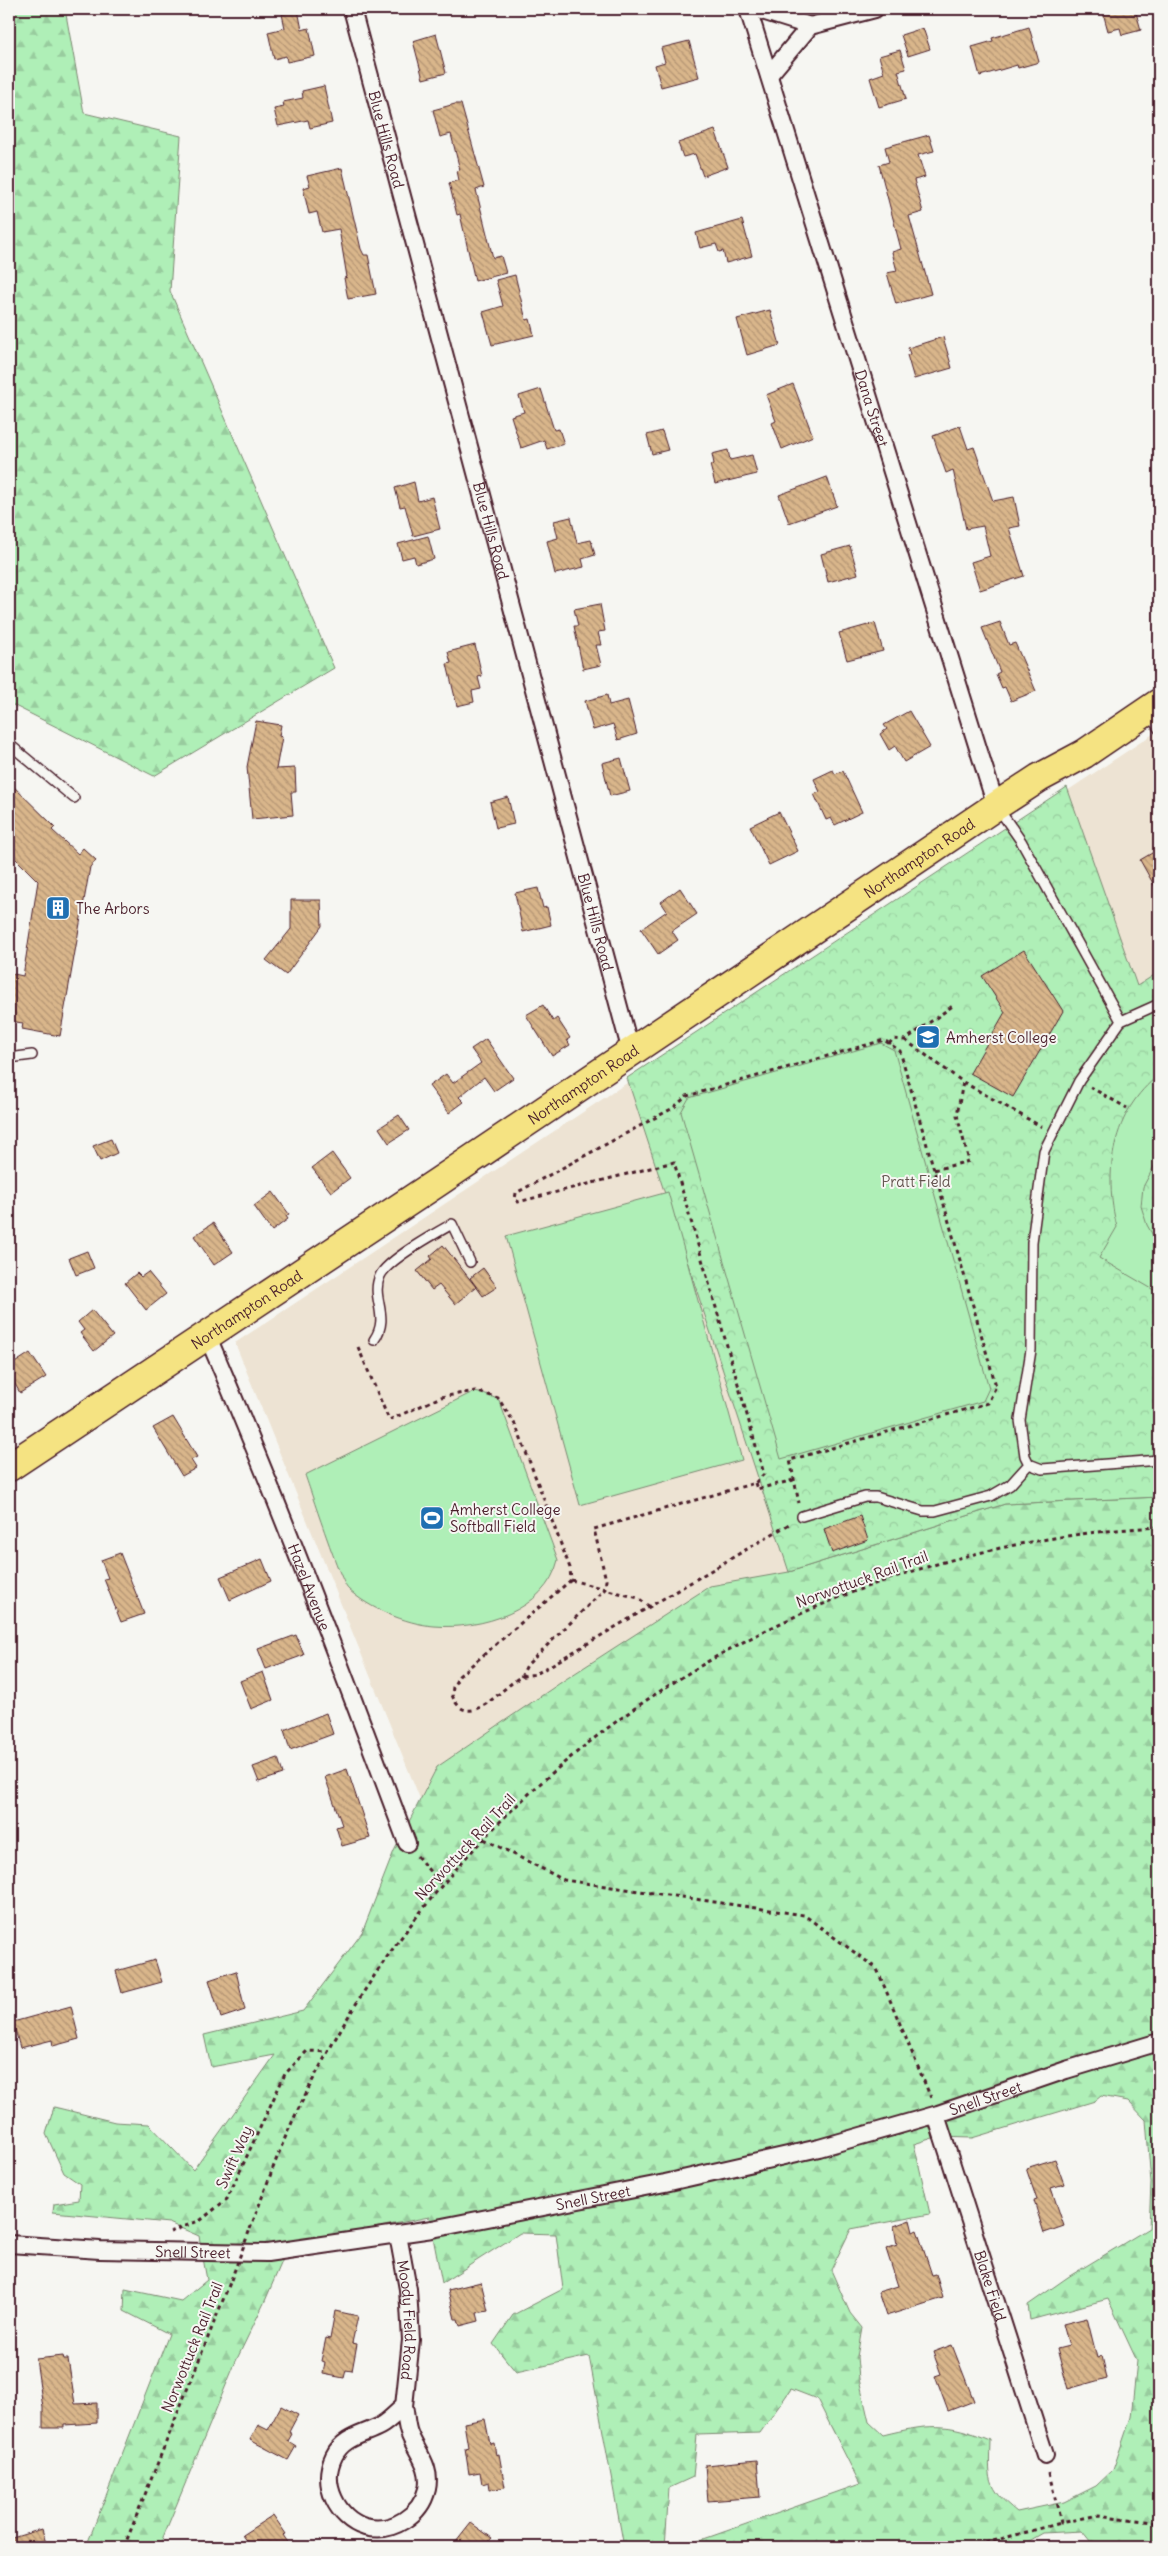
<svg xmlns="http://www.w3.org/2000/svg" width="1168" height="2556" font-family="Delius,sans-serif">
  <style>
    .built { fill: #ede3d3 }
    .forest { fill: url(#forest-firs); stroke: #7c8771; fill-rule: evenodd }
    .park { fill: url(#park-crowns); stroke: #7c8771 }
    .pitch { fill: #afefb7; stroke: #7c8771 }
    .building { fill: url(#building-back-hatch); stroke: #4a1f2b }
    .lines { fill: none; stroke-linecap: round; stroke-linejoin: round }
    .service-casing { stroke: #4a1f2b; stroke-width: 12 }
    .minor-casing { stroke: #4a1f2b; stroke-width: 20 }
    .trunk-casing { stroke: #4a1f2b; stroke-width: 31 }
    .path { stroke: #4a1f2b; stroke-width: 3; stroke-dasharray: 4 4; stroke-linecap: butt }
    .service { stroke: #f6f6f2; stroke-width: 9 }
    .minor { stroke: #f6f6f2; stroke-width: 16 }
    .trunk { stroke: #f5e382; stroke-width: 28 }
    .path-bridge { stroke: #4a1f2b; stroke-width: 3; stroke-dasharray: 4 4; stroke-linecap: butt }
    .labels { text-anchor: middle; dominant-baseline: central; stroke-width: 4; stroke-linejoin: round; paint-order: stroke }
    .street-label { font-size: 15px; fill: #4a1f2b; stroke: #f6f6f2 }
    .poi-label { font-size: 15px; fill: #4a1f2b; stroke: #f6f6f2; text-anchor: start }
    .park-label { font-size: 15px; fill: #63534e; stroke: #f6f6f2 }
  </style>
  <defs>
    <pattern id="forest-firs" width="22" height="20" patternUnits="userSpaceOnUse" patternTransform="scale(1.25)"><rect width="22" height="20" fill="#afefb7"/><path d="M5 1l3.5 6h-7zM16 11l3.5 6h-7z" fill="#98cc9e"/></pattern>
    <pattern id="park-crowns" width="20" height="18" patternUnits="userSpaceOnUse" patternTransform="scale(1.25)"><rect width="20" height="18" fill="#afefb7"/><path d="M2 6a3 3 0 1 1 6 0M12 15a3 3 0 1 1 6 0" fill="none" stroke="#98cc9e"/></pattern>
    <pattern id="building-back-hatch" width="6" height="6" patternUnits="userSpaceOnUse" patternTransform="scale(1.25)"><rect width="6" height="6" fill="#d9b68b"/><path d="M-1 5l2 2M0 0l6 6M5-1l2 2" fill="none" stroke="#b29372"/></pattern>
  </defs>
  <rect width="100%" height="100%" fill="#f6f6f2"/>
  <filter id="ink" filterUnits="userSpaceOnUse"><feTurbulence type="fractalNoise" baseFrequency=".02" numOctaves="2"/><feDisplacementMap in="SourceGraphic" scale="10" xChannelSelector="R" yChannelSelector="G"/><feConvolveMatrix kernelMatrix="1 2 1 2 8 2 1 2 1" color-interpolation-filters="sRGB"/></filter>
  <g filter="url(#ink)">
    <!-- built -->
    <path class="built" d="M1159 730V1508L425 1811 235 1343Z"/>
    <!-- forest -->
    <path class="forest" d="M9 9H65L84 113 181 136 170 291 334 668 154 776 9 703Z
      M1159 1497V2547H1095L1082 2531 1043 2533 1019 2547H681L860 2484 817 2399 791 2389 760 2433 697 2435 693 2477 669 2488 665 2547H624L589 2356 516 2372 493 2344 513 2315 563 2289 556 2234 520 2233 442 2283 429 2217 289 2245 265 2301 236 2361 159 2547H86L169 2334 124 2311 125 2289 181 2301 207 2280 199 2236 169 2223 53 2212 54 2204 79 2200 80 2184 64 2173 46 2134 54 2107 115 2122 149 2124 193 2170 275 2055 211 2067 204 2035 303 2011 362 1933 394 1851 437 1767 566 1679 710 1586 789 1572 1005 1504ZM1101 2096 1128 2101 1146 2120 1151 2183 1149 2228 1068 2277 1028 2305 1030 2320 1108 2299 1137 2361 1131 2417 1113 2470 1096 2486 1064 2502 1017 2512C986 2487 989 2479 990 2440 947 2422 928 2424 883 2435L869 2422 859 2379 857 2357 862 2328 850 2313 831 2270 851 2229 930 2214 914 2144 936 2137 972 2138 1095 2101Z"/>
    <!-- park -->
    <path class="park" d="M1067 787 1137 986 1159 972V1497L1005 1504 789 1572 627 1078Z"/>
    <!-- pitch -->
    <path class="pitch" d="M881 1043 894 1050 989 1388 983 1401 781 1459 681 1112 689 1098Z
      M1159 1075V1157L1143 1187 1141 1206 1147 1225 1159 1246V1293L1099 1258 1117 1227C1103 1173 1112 1111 1159 1075Z
      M668 1192 742 1460 580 1505 506 1236Z
      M473 1392 486 1394 499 1400 558 1560C546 1611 481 1630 434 1626 406 1624 368 1608 348 1589 341 1583 311 1492 305 1475Z"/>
    <!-- building -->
    <path class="building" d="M1102 9H1135L1141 30 1122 35 1120 28 1108 31Z
      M298 10 302 30 309 28 315 56 287 62 286 56 274 59 268 32 285 28 282 14Z
      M1029 27 1039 62 1018 68 1017 65 980 76 972 47 993 41 992 38Z
      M923 28 930 49 908 56 901 35Z
      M436 34 446 73 423 79 413 41Z
      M689 41 699 77 661 87 655 65 665 62 661 48Z
      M900 50 906 69 898 71 906 99 879 107 870 78 884 73 879 56Z
      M324 86 332 123 310 128 308 120 278 126 274 109 284 107 283 102 303 98 302 91Z
      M455 104H461L484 187 476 190 493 258 501 256 506 273 475 281 460 214 457 215 449 183 459 180 457 171 460 170 451 134 440 137 433 110Z
      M715 130 728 167 703 176 695 154 683 157 678 143Z
      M929 135 934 151 918 155 925 177 914 180 923 212 909 216 931 294 896 304 887 273 897 271 892 252 901 249 879 165 889 162 885 147Z
      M342 168 361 249 364 255H368L376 294 348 299 344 278 347 277 339 229 322 232 317 212 309 214 303 188 310 186 307 176Z
      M742 220 752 256 726 263 723 251 719 252 716 244 700 248 696 233Z
      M515 275 526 320 530 319 534 335 492 345 483 312 503 306 496 280Z
      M770 310 780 345 747 355 737 319Z
      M943 337 952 368 914 379 907 355 910 354 908 348Z
      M793 384 813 436 782 449 772 423 776 421 766 395Z
      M541 389 554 430 559 429 564 444 547 449 544 440 521 448 511 416 524 412 519 396Z
      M960 426 968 449 974 447 993 501 1014 497 1020 526 1009 528 1024 576 980 590 971 562 990 556 983 526 966 529 953 470 946 473 933 436Z
      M662 431 668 450 652 454 647 435Z
      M728 450 730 460 752 455 757 474 715 484 710 465 714 464 712 454Z
      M827 477 837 506 789 523 779 495Z
      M414 482 418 501 432 497 440 529 413 536 405 506 400 507 395 488Z
      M571 517 577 543 591 540 595 555 582 559 584 567 555 574 547 541 558 538 554 521Z
      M428 536 434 559 416 564 414 556 402 559 398 544Z
      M850 546 858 574 828 582 821 554Z
      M600 604 605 631 598 632 601 645H596L601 665 583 669 574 626H578L574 609Z
      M1000 622 1009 645 1015 643 1036 691 1011 701 1005 687 1002 688 996 674 1000 672 982 628Z
      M875 623 883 651 847 660 839 633Z
      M475 645 482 676 478 677 481 689 472 691 474 702 457 706 447 664 451 663 448 652Z
      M607 695 609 705 628 700 637 734 618 740 613 724 593 730 585 701Z
      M909 711 930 747 904 762 895 746 889 750 880 734 887 729 884 725Z
      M256 721 281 725 279 736 282 737 276 769 295 768 296 792H291L293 815 252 819 247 767Z
      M621 758 630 791 610 796 602 763Z
      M833 770 835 774 843 771 862 812 835 825 831 818 826 820 814 794 820 792 814 779Z
      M9 782 55 827 52 830 78 854 83 848 96 860 90 867 60 1036 22 1029 23 1023 9 1021V973L23 976 38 881 9 852Z
      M508 797 514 824 496 828 490 802Z
      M779 812 798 851 769 865 750 826Z
      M1159 849V894L1140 860Z
      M538 888 543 908 547 907 551 925 523 932 515 893Z
      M680 888 697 914 672 931 678 940 658 954 641 929 667 911 661 902Z
      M291 900H321L322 926 286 975 266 960 291 929Z
      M1024 950 1063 1011 1013 1097 970 1073 1005 1012 982 976Z
      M543 1005 553 1021 557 1018 570 1038 567 1040 570 1045 552 1056 526 1015Z
      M486 1039 513 1078 494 1091 484 1077 459 1097 464 1102 449 1113 429 1086 446 1074 453 1083 481 1063 471 1049Z
      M399 1115 409 1130 389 1143 379 1128Z
      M111 1139 117 1153 100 1161 93 1146Z
      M332 1153 350 1178 331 1192 312 1168Z
      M273 1192 289 1214 286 1216 288 1219 272 1231 254 1206Z
      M213 1223 233 1252 214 1265 194 1236Z
      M443 1245 476 1287 455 1304 439 1285 432 1290 417 1271 432 1259 430 1256Z
      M87 1251 94 1268 76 1275 69 1258Z
      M483 1268 497 1287 483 1296 470 1278Z
      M148 1272 166 1294 146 1310 125 1283 137 1273 141 1277Z
      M92 1310 113 1336 94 1351 80 1333 84 1330 78 1322Z
      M30 1353 46 1377 20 1393 11 1377 15 1375 10 1366Z
      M173 1417 197 1457 191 1460 196 1468 182 1476 153 1428Z
      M860 1516 868 1540 832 1553 824 1529Z
      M120 1553 144 1614 121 1622 104 1579 108 1578 101 1560Z
      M262 1559 271 1581 230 1600 220 1577Z
      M296 1635 304 1655 266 1669 258 1649Z
      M263 1672 273 1700 251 1709 240 1681Z
      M326 1713 333 1734 290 1750 284 1730Z
      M278 1758 283 1774 259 1782 253 1767Z
      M347 1769 370 1838 342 1846 336 1827 342 1825 325 1777Z
      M155 1960 162 1982 122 1993 116 1971Z
      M236 1971 245 2010 221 2018 209 1980Z
      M71 2006 79 2039 53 2046 52 2040 20 2048 13 2022Z
      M1055 2159 1064 2184 1051 2188 1064 2226 1044 2233 1034 2201 1037 2200 1026 2168Z
      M910 2220 913 2232 917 2230 932 2275 936 2274 943 2298 886 2316 878 2292 898 2286 886 2249 897 2245 894 2226Z
      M481 2282 488 2311 477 2313 479 2321 460 2326 458 2319H455L448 2290Z
      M335 2311 358 2316 352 2343 357 2344 352 2371 346 2370 344 2378 323 2374 325 2362 321 2361 326 2338 330 2339Z
      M1087 2318 1097 2358 1102 2356 1107 2378 1068 2389 1057 2349 1069 2346 1063 2324Z
      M952 2345 974 2401 948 2411 935 2376 941 2374 933 2352Z
      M63 2356 64 2359H68L75 2404 97 2403V2423L64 2425V2428H43V2408L36 2359Z
      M281 2406 298 2415 289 2432 292 2434 288 2441 296 2446 288 2460 250 2440 258 2425 268 2430Z
      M485 2419 490 2444 494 2443 496 2455 499 2454 505 2487 490 2490 489 2482 482 2484 480 2472 469 2474 465 2448 468 2447 464 2423Z
      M757 2460 760 2497 708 2501 705 2465Z
      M273 2515 286 2534 283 2535 291 2547H250L242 2535Z
      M471 2523 492 2538 484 2547H452Z
      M42 2529 47 2547H9V2539Z"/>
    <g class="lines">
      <defs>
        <path id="service" d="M1149 713 1159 729
          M9 744 74 798
          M998 808 1021 841 1121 1021 1079 1081 1044 1151 1032 1242 1031 1350 1020 1420 1025 1456 1029 1464 1042 1469 1159 1460
          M1121 1021 1159 1004
          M9 1058 32 1055
          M374 1340C391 1316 370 1298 380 1276 387 1260 436 1233 452 1224L470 1262
          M802 1516 865 1497H876L923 1511H935L991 1496 1010 1485 1029 1464"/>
        <g id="minor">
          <path id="s1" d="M352 9 631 1052"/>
          <path id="s2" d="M748 9 996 806"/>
          <path d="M756 9 810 26"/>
          <path d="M769 75 810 26 875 9"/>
          <path id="s3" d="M207 1335C279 1502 343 1672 407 1843"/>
          <path id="s4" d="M936 2115 1045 2455"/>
          <path id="s5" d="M398 2235 408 2289 411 2340 404 2406C396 2413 389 2421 380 2426 363 2435 343 2437 334 2456 320 2484 337 2518 365 2527 392 2534 421 2515 427 2489 432 2466 416 2452 409 2433 406 2425 406 2415 404 2406"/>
          <path id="s6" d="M9 2244 100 2250 267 2253 432 2229 665 2183 819 2148 938 2114 1066 2070 1159 2042"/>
        </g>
        <g id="trunk">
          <path id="s7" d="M9 1467 438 1182 996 806 1039 778 1084 754 1159 703"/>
        </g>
      </defs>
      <!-- service casing -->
      <use href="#service" class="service-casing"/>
      <!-- minor casing -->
      <use href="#minor" class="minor-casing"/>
      <!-- trunk casing -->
      <use href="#trunk" class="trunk-casing"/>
      <!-- path -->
      <path class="path" d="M905 1040 963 1082 1042 1127
        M889 1044 893 1039 905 1040 954 1005
        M1090 1087 1127 1108
        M934 1170 969 1161 957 1115 963 1082
        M358 1347 389 1420 441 1397 475 1391 498 1398 516 1426 570 1568 571 1580 459 1676 453 1687 452 1695C468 1735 503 1685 521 1677 525 1675 531 1675 536 1674L791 1523
        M755 1483 757 1489 794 1480
        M571 1580 638 1598 650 1607
        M521 1677 527 1665 605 1589 606 1580 594 1529 755 1483 764 1474 674 1162 518 1202 515 1199 516 1193 673 1108 687 1096 884 1040 900 1051 996 1386 988 1403 790 1460 799 1503
        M484 1839 564 1880 804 1915 877 1969 931 2098
        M417 1856 442 1886
        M250 2229C263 2196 274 2163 288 2131 320 2061 360 1992 406 1931 583 1692 862 1542 1159 1527
        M170 2232 201 2220 227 2199 285 2074 307 2051 328 2052
        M1049 2473 1061 2523 1098 2515 1159 2523
        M124 2547 231 2280
        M970 2547 1061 2523"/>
      <!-- service -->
      <use href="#service" class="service"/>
      <!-- minor -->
      <use href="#minor" class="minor"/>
      <!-- trunk -->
      <use href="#trunk" class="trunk"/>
      <!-- path-bridge -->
      <path class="path-bridge" d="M231 2280 250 2229"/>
    </g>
  </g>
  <!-- icons -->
  <defs>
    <symbol id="building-square" viewBox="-11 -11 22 22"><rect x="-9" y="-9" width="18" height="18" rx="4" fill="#1f6fb2" stroke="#f6f6f2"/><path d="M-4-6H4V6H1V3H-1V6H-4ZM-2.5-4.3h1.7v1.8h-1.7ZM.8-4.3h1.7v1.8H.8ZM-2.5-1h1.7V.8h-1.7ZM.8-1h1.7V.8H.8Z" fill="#fff"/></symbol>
    <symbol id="university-square" viewBox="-11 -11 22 22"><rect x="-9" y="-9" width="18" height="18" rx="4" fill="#1f6fb2" stroke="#f6f6f2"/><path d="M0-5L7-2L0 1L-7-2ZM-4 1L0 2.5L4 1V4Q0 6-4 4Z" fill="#fff"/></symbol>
    <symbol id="stadium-square" viewBox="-11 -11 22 22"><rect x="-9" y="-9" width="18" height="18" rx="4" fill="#1f6fb2" stroke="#f6f6f2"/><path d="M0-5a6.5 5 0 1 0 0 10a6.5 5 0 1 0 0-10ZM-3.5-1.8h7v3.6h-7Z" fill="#fff"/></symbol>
  </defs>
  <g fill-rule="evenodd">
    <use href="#building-square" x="44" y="894" width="28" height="28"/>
    <use href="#university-square" x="914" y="1023" width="28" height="28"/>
    <use href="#stadium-square" x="418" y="1504" width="28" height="28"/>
  </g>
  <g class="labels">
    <!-- street labels -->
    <g class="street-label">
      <text stroke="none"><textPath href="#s1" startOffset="135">Blue Hills Road</textPath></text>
      <text stroke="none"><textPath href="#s2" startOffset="418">Dana Street</textPath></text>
      <text stroke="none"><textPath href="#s1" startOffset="540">Blue Hills Road</textPath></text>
      <text stroke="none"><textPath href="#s7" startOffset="1095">Northampton Road</textPath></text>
      <text stroke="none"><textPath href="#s1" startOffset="945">Blue Hills Road</textPath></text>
      <text stroke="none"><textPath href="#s7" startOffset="690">Northampton Road</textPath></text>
      <text stroke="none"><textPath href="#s7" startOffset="285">Northampton Road</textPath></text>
      <text transform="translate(862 1579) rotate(-20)">Norwottuck Rail Trail</text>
      <text stroke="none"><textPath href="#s3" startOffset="272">Hazel Avenue</textPath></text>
      <text transform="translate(465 1847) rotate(-47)">Norwottuck Rail Trail</text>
      <text stroke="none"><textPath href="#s6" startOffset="994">Snell Street</textPath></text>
      <text transform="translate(234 2157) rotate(-66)">Swift Way</text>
      <text stroke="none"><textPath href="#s6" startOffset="589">Snell Street</textPath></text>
      <text stroke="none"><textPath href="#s6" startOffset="184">Snell Street</textPath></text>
      <text stroke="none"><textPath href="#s4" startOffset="179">Blake Field</textPath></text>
      <text stroke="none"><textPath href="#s5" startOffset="86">Moody Field Road</textPath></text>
      <text transform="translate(192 2347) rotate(-68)">Norwottuck Rail Trail</text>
    </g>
    <!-- poi labels -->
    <g class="poi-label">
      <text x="76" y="908">The Arbors</text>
      <text x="946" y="1037">Amherst College</text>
      <text x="450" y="1509">Amherst College<tspan x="450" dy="17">Softball Field</tspan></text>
    </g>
    <!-- park labels -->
    <g class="park-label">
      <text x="916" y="1181">Pratt Field</text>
    </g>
  </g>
  <!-- margin -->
  <rect width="1168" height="2556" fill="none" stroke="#f6f6f2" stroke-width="30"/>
  <rect x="15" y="15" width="1138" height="2526" fill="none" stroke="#4a1f2b" stroke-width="2" filter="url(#ink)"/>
</svg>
